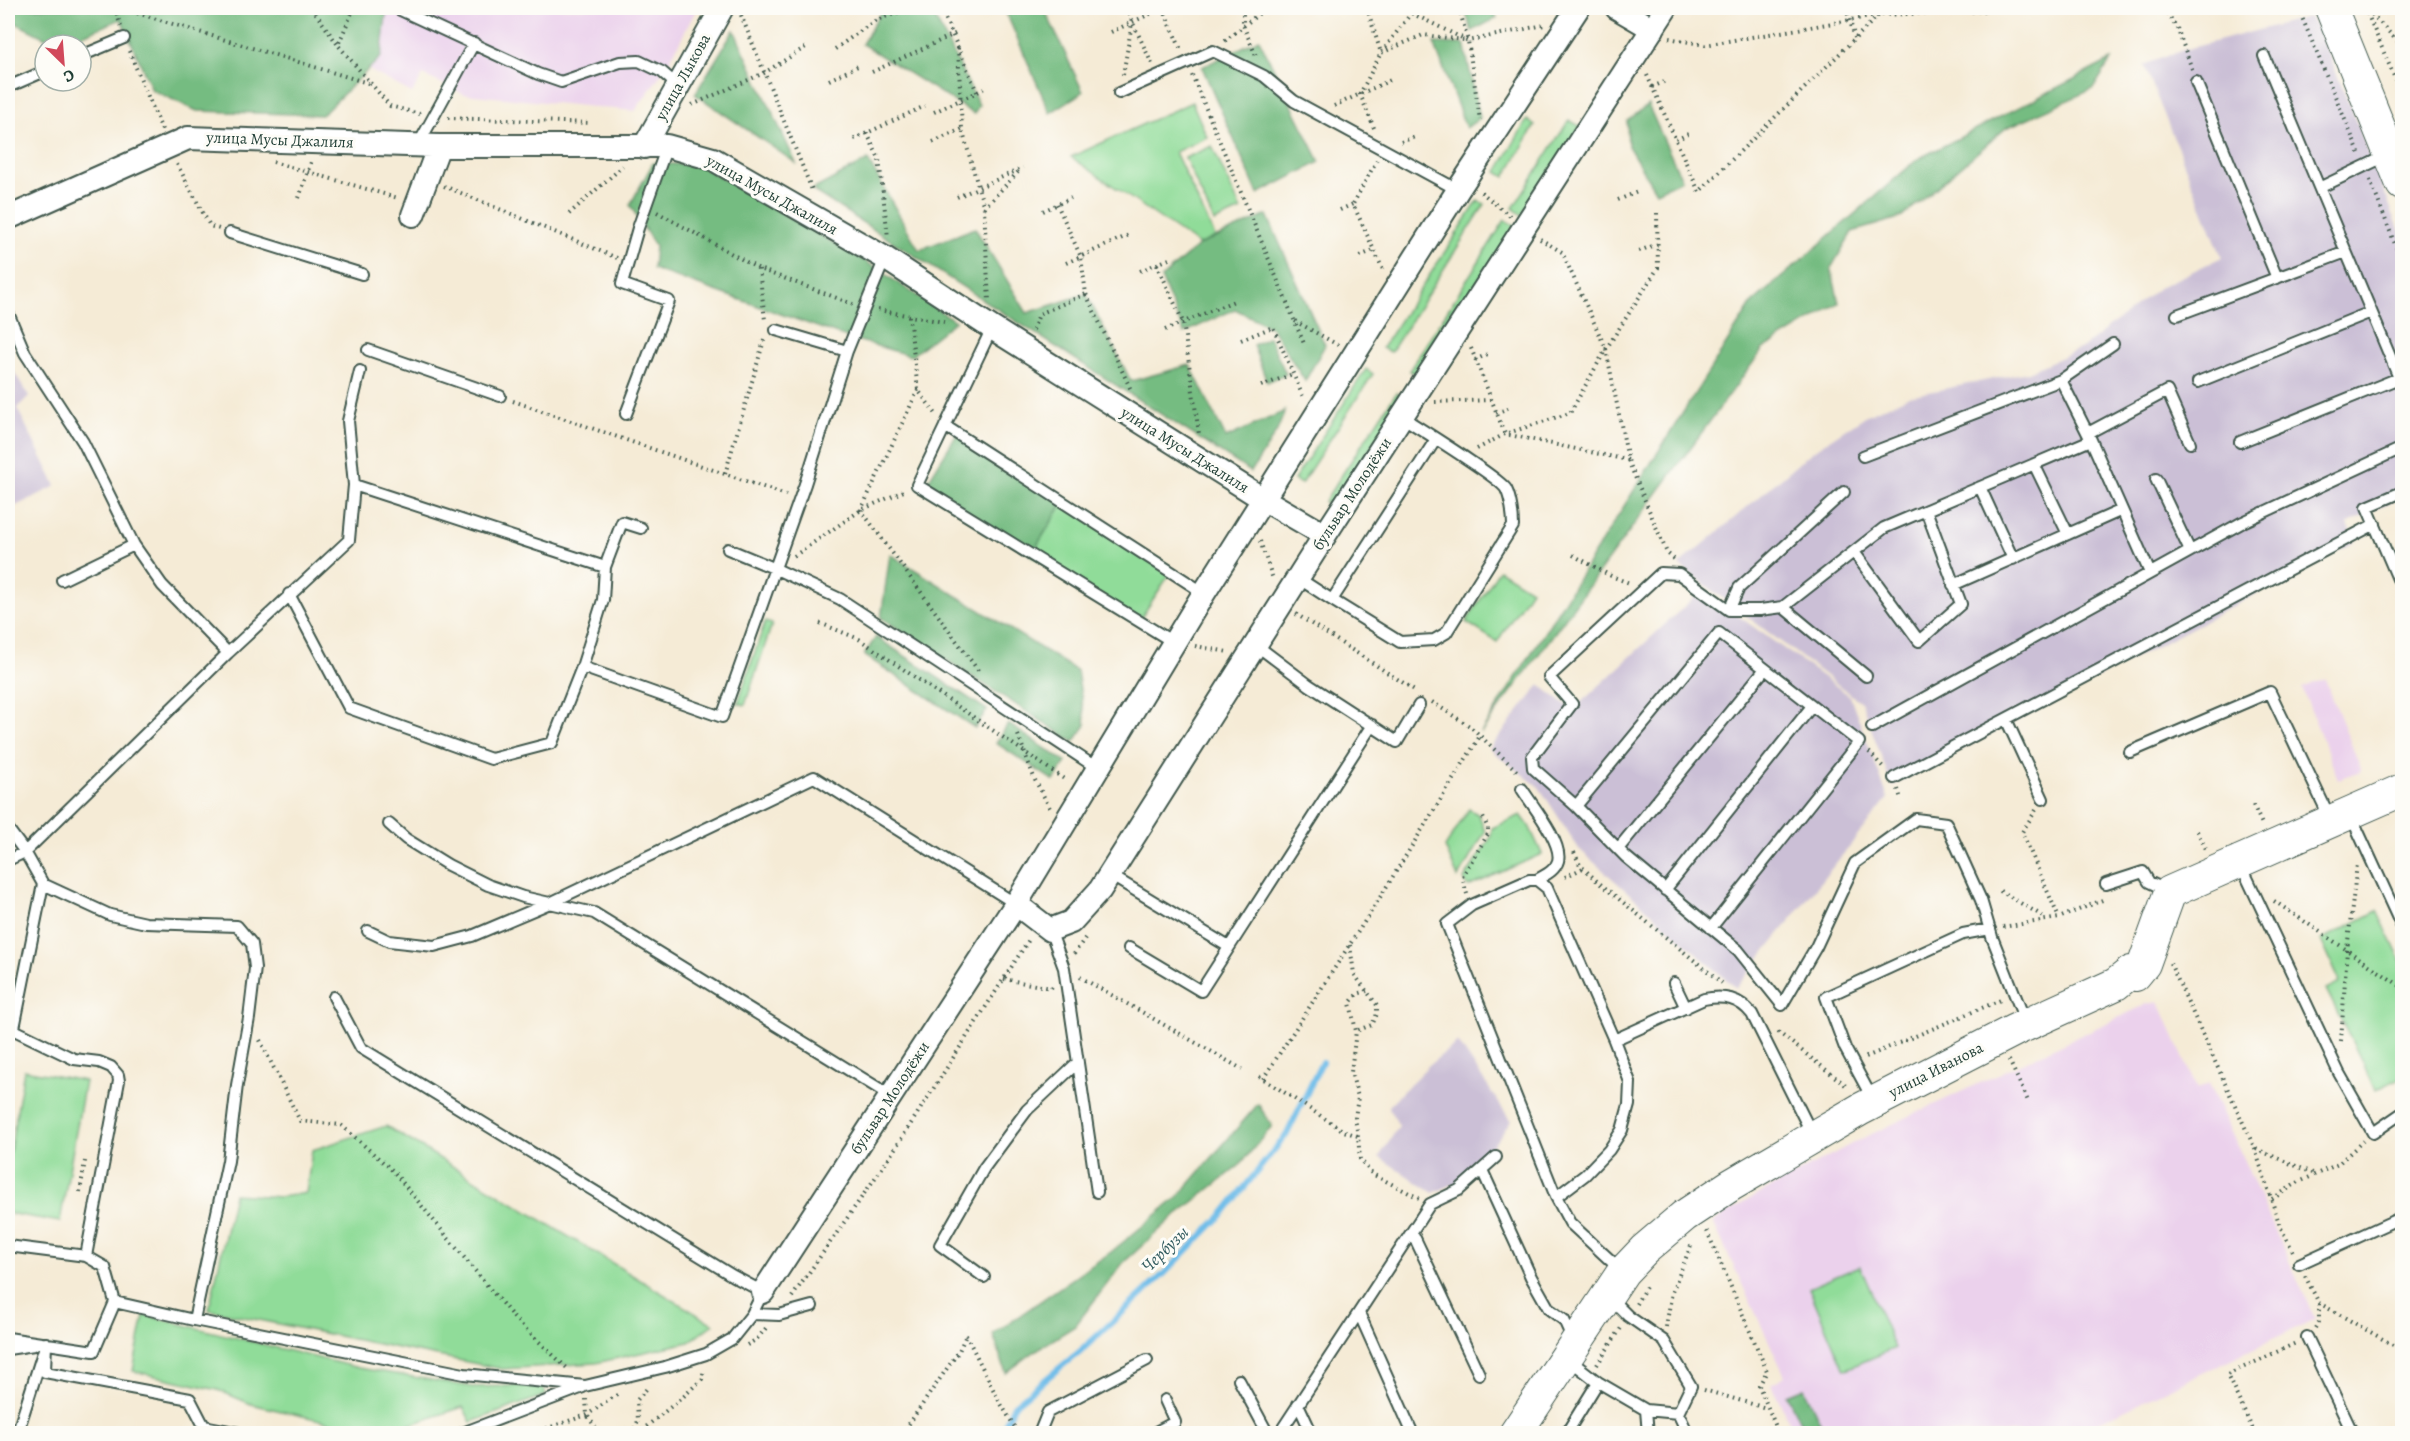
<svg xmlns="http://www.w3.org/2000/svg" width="2410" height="1441" font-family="Alegreya,serif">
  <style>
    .built { fill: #ebd1ec }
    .industrial { fill: #cbbfd6 }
    .green { fill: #90dc99; stroke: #588c66; stroke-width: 1.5 }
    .forest { fill: #74bc81; stroke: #4a7c5a; stroke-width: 1.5 }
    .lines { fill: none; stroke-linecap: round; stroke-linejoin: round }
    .stream { stroke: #6fbde9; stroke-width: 6 }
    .lane-casing { stroke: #3f574c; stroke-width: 14 }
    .street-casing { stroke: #3f574c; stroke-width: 26 }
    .secondary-casing { stroke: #3f574c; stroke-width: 34 }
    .path { stroke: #3f574c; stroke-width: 4; stroke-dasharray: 1.5 4.5; stroke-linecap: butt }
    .lane { stroke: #fff; stroke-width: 10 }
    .street { stroke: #fff; stroke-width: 22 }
    .secondary { stroke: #fff; stroke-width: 32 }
    .labels { text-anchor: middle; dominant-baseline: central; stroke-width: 6; stroke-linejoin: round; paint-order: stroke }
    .street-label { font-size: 16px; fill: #1f3d34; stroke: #fdfcf7 }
    .water-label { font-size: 18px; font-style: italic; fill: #335d61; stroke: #fdfcf7 }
  </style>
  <rect width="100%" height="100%" fill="#fdfcf7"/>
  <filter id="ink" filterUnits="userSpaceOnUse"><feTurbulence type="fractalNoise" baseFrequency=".0167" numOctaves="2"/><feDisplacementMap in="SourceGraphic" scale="12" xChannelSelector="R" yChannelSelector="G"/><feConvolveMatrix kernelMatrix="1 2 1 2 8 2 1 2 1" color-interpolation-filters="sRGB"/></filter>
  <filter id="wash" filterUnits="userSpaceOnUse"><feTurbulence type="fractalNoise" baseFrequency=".008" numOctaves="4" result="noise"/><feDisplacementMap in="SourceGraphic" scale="24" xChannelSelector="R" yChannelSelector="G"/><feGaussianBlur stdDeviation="1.35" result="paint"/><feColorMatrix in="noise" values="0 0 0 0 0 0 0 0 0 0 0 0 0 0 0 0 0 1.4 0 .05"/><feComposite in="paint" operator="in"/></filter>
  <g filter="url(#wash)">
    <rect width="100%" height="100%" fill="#f5ebd6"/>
    <!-- built -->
    <path class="built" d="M364 8H697L668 64 635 111 464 94 423 75 412 93 343 56Z
      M2325 679 2362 771 2338 779 2302 688Z
      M2159 1002 2197 1089 2209 1083 2315 1319 2076 1433H1795L1771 1384 1785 1376 1713 1222 1748 1200 1857 1141 2147 1004Z"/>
    <!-- industrial -->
    <path class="industrial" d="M2308 17 2318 27 2402 236V496L2347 524 2355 542 1892 786 1862 703 1679 565 1813 451 1867 415 1909 396 2028 372 2082 348 2160 287 2222 257 2144 65 2183 50Z
      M11 367 29 396 17 408 56 486 8 510V369Z
      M1702 590 1850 696 1888 798 1736 988 1579 849 1539 787 1489 749 1540 685 1573 710Z
      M1458 1042 1511 1121 1478 1165 1458 1182 1433 1193 1379 1157 1399 1126 1388 1106 1429 1065Z"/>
    <!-- green -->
    <path class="green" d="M1192 102 1207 137 1175 152 1215 237 1199 245 1071 157Z
      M1527 120 1535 125 1505 177 1497 172Z
      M1569 120 1581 127 1522 215 1513 208Z
      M1212 146 1241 210 1214 222 1185 158Z
      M1478 201 1485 204 1391 352 1382 348Z
      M1505 220 1515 226 1416 374 1409 371Z
      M1366 369 1373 374 1301 484 1294 480Z
      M1396 393 1404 396 1333 506 1324 502Z
      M1063 503 1171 572 1139 621 1031 555Z
      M1499 570 1531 590 1497 642 1466 622Z
      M765 622 772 624 745 705 738 703Z
      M1469 809 1479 815 1485 832 1458 878 1445 847Z
      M1521 815 1529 826 1542 854 1468 887 1464 879 1491 837 1492 828Z
      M2377 911 2402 963V1077L2376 1090 2326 989 2340 982 2321 940Z
      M24 1070 85 1081 60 1222 8 1213V1163Z
      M386 1126 713 1324 689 1342 596 1363 502 1369 209 1310 234 1194 281 1197 306 1193 312 1150Z
      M1860 1266 1895 1348 1844 1370 1809 1288Z
      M144 1315 359 1368 473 1387 543 1385 546 1395 471 1422 463 1407 390 1431V1433H334L333 1423 251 1404 218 1390 133 1371Z"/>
    <!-- forest -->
    <path class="forest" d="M8 8H387L381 57 322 115 197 111 152 90 121 19 59 45 8 19Z
      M883 8H930L979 105 974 114 862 44Z
      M1004 8H1044L1083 92 1050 113Z
      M1464 8H1493L1497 18 1472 31Z
      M734 30 796 163 695 94Z
      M1259 39 1320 162 1258 194 1202 67Z
      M1434 43 1464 44 1480 118 1466 128Z
      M2111 60 2093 89 2006 128 1902 217 1852 232 1831 268 1839 303 1763 349 1481 733 1752 303 1918 159Z
      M1648 105 1682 180 1656 192 1628 146 1627 121Z
      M868 160 919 250 975 228 1027 313 1086 294 1131 381 1190 365 1226 438 1285 411 1277 431 1251 472 812 190Z
      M653 163 699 165 865 261 955 321 911 356 843 336 653 269 655 246 630 205Z
      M1267 215 1325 345 1305 381 1271 327 1235 309 1184 333 1161 278 1199 245Z
      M1269 337 1286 374 1267 382 1253 345Z
      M957 434 1063 503 1031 555 923 489Z
      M890 554 1077 671 1086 725 1074 742 881 618Z
      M876 637 987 710 975 728 864 655Z
      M1008 724 1066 762 1054 781 996 743Z
      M1258 1104 1272 1126 1239 1166 1175 1216 1123 1263 1075 1326 1038 1349 1006 1373 993 1334 1111 1252 1178 1197Z
      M1804 1388 1825 1433H1805L1787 1395Z"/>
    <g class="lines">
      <!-- stream -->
      <path class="stream" d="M1001 1434 1014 1405 1084 1348 1166 1272 1223 1214 1287 1134 1322 1062"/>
    </g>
  </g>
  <g filter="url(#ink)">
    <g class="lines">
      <defs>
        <path id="lane" d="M396 8 538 74 561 82 620 62 639 61 662 72 678 86
          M81 56 124 38
          M2264 56 2402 385
          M2196 82 2277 278
          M8 87 45 71
          M1119 93 1213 51 1264 76 1294 101 1458 190
          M418 145 474 43
          M2321 187 2388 155
          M230 233 362 274
          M8 313 25 353 83 442 134 545 162 585 228 653
          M2177 315 2346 252
          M992 328 917 485 1173 642
          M776 330 847 351
          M368 350 500 396
          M2061 380 2091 440 2150 573
          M2198 382 2371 312
          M626 414 669 301 622 284 638 228 667 146
          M1402 417C1419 428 1500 478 1506 489 1511 499 1513 516 1513 526L1446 633 1434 640 1400 642 1332 600 1436 439
          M945 426 1204 593
          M2088 433 2167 391 2190 443
          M2240 442 2399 378
          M1863 456 2061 380 2113 344
          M2034 464 2068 534
          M2156 479 2190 551
          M354 485 605 567
          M1980 487 2013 559
          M728 549 776 569 840 599 1097 768
          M1854 552 1919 641 1961 604 1926 510
          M1298 578 1332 600
          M2398 579 2367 507 2402 492
          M62 580 134 545
          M1953 585 2122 510
          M289 594 349 708 491 759 552 743 582 667 603 600 605 567 622 522 641 528
          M1783 607 1760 610H1729L1739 588 1844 492
          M1256 645 1309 685 1397 742 1419 705
          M582 667 722 717 805 484 847 351 885 258
          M1866 676 1783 607 1884 528 2091 440
          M2006 719 2043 799
          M1872 727 2243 522 2402 448
          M2130 752 2270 692 2330 818
          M1894 778 2375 524
          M1522 789C1532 805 1563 843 1558 861 1555 871 1545 875 1537 880
          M1576 806 1533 768 1532 757 1572 704 1549 677 1661 573 1679 574 1729 610
          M2351 816 2402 927
          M389 824 406 839 448 865 488 885 523 897 594 913 891 1096
          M8 829 25 852 43 884 110 915 146 923 237 926 252 944 255 968 249 1018 237 1085 228 1161 194 1320 464 1374 585 1386 665 1367 706 1354 732 1339 752 1314 763 1292 733 1276 361 1048 334 997
          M1618 849 1765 669
          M8 860 25 852 228 653 349 540 354 485 348 421 360 371
          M2241 865 2339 1073 2373 1133 2402 1113
          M1110 875 1229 947
          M2106 884 2143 872 2149 882 2168 891
          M1665 890 1812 706
          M1711 928 1859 742 1719 633 1576 806 1626 857 1738 950 1782 1005 1816 947 1855 863 1916 819 1946 823 1981 900 1992 937 2026 1023
          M1050 930 1064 968 1097 1192
          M368 931 389 941 434 946 472 936 550 903 814 777 1016 904
          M1129 948 1201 991 1372 725
          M1674 983 1686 1008
          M8 1027 74 1059 99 1062 111 1067 118 1075 119 1081 86 1256
          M14 1028 43 884
          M1614 1040 1704 999C1724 995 1739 998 1752 1014L1812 1134
          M1873 1100 1845 1048 1826 997 1963 934 1990 929
          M1482 1170 1531 1277 1549 1309 1564 1320 1573 1340
          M1556 1197 1585 1175 1609 1150 1622 1130 1629 1105 1630 1082 1614 1040 1547 888 1537 880H1529L1472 905 1447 924 1556 1197 1570 1223 1622 1271
          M1412 1232 1479 1374
          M8 1246 86 1256 105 1267 115 1302 194 1320
          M2299 1264 2402 1217
          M984 1277 940 1245 984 1168 1027 1110 1078 1062
          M1359 1313 1413 1434
          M752 1314 779 1315 812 1306
          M2307 1337 2353 1434
          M8 1338 94 1351 115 1302
          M8 1349 34 1345
          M1567 1358 1598 1382 1646 1410 1678 1413 1691 1386 1664 1341 1628 1316 1610 1298
          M1239 1380 1268 1434
          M1298 1404 1312 1434
          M1646 1410 1648 1434
          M1678 1413 1688 1434
          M204 1426 245 1434
          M17 1434 46 1343 45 1372 190 1399 204 1426 203 1434
          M460 1434 583 1387
          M1039 1434 1048 1412 1147 1360
          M1152 1434 1175 1422 1165 1400
          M1279 1434 1430 1204 1459 1190 1496 1157
          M1566 1434 1598 1382"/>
        <path id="street" d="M1617 8 1653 29
          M644 147 722 8
          M413 215 439 146
          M8 218 188 138 439 146H667L713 159 885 258 992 328 1263 499 1325 535
          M1016 904 1050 930 1071 922 1100 890 1325 535 1666 8
          M763 1292 1016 904 1204 593 1458 190 1578 8"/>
        <path id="secondary" d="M2331 8 2402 184
          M1515 1434 1623 1272 1644 1250 1684 1216 1731 1185 1861 1109 2015 1030 2116 984 2131 972 2135 975 2144 964 2170 892 2402 790"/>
      </defs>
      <!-- lane casing -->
      <use href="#lane" class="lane-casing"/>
      <!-- street casing -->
      <use href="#street" class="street-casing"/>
      <!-- secondary casing -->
      <use href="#secondary" class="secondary-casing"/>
      <!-- path -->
      <path class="path" d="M115 8 121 27
        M120 8 371 84
        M312 8 338 45
        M354 8 338 45 390 106 420 114
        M941 8 977 92
        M1126 8 1152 64
        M1163 8 1182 52
        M1243 8V25L1256 56
        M1367 8 1381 53 1423 35 1464 40
        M1401 8 1468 41 1544 25
        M1459 8 1468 41 1480 120
        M1846 8 1855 38
        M2164 8 2177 28 2192 69
        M2183 8H2298
        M2298 8 2359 153
        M2365 8 2402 95
        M2368 10 2402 46
        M741 15 812 190
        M1111 32 1163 8
        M1669 38 1705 45 1880 15 2066 8
        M1225 41 1262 11
        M958 48 962 129 984 208 989 302
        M835 49 876 20 912 8
        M129 51 162 130
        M872 72 959 32
        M1123 75 1132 23
        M1192 75 1305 346
        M1647 75 1699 192 1886 8
        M829 80 860 65
        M1652 87 1664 82
        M692 105 764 73 806 47
        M1334 106 1393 79
        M934 112 984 89
        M448 118 591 123
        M1374 128 1360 94 1381 53 1415 8
        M867 133 879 159 888 237
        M854 139 925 106
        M1676 140 1688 134
        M933 142 962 129
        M1401 142 1417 136
        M1377 160 1353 204 1384 272
        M273 162 398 198
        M177 164 210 226 219 229
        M2370 180 2402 262
        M444 186 617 258
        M1481 192 1510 216
        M957 197 1023 168
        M299 198 311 162
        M1618 200 1640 191
        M1057 204 1081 257 1086 294 1132 392
        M984 208 1020 170
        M1340 210 1353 204
        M1043 211 1071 198
        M657 212 759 269 853 304
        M569 214 623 166
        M1540 239 1562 252 1606 349 1628 460 1667 553 1674 559
        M1639 251 1658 244
        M1360 256 1374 250
        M1066 263 1129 235
        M1157 264 1183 322 1199 434
        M759 269 765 320
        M1140 271 1169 259
        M878 310 944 322
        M909 316 918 390 936 414
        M1295 321 1338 345
        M1033 330 1039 314 1086 294
        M1165 330 1234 301
        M1241 340 1273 327 1304 399
        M1471 348 1505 434 1570 413 1606 349 1658 268 1657 213
        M1475 360 1488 354
        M1261 386 1293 374
        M918 390 861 510 980 673
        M513 401 786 495
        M1435 402 1490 400
        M1496 413 1508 408
        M1477 449 1505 434 1628 460
        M725 474 765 337
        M1260 541 1273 579
        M1573 555 1611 576 1632 584
        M794 556 861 510 906 490
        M1296 614 1416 691
        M820 623 859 639 1067 781
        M1195 646 1228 652
        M1432 702 1471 727 1519 773
        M1018 735 1035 780 1051 810
        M1869 752 1884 768
        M1898 789 1901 799
        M2253 805 2263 826
        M2036 810 2022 832 2059 918
        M2197 831 2206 849
        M1574 852 1580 865 1598 882 1722 983
        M1565 877 1583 868
        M2000 891 2046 918
        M1467 894 1462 877 1488 834V828L1482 815
        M2274 901 2402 987
        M2003 927 2059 918 2105 899
        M1350 945 1354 974 1377 1005V1014L1372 1025 1356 1031
        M1074 954 1085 938
        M2170 963 2255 1149 2280 1226 2294 1253
        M1080 977 1242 1069
        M1004 979 1051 988 1053 985
        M1778 1032 1848 1087
        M260 1040 300 1121 341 1125 393 1171 514 1318 568 1369
        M2341 1041 2347 950 2357 864
        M1866 1057 2003 999
        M2009 1060 2028 1101
        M1259 1076 1344 1131 1358 1136 1360 1159 1372 1174 1419 1198
        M1263 1079 1374 907 1480 736
        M1358 1136 1355 1118 1358 1097 1351 1072 1356 1031 1350 1003 1357 994 1367 991
        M2256 1149 2315 1174
        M80 1192 85 1161
        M2272 1199 2297 1183 2338 1164 2363 1141
        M1707 1231 1767 1371 1759 1386 1779 1434
        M2305 1276 2319 1303 2402 1350
        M792 1297 887 1161 1030 938
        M1636 1304 1647 1285
        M1666 1327 1672 1292 1692 1243
        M2315 1328 2319 1322V1304
        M966 1335 998 1399 1019 1434
        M747 1345 757 1339 766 1328
        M1597 1365 1621 1328
        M1704 1390 1766 1408
        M586 1399 587 1415 600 1434
        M529 1434 587 1415 618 1394
        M632 1434 638 1421 637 1400 649 1386
        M637 1434 683 1397 702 1379 704 1369
        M902 1434 959 1351 966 1335
        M2255 1434 2227 1375 2296 1343"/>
      <!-- lane -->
      <use href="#lane" class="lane"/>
      <!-- street -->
      <use href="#street" class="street"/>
      <!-- secondary -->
      <use href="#secondary" class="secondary"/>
    </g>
  </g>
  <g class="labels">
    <!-- street labels -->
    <g class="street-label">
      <text transform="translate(683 77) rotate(-61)">улица Лыкова</text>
      <text transform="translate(280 140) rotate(2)">улица Мусы Джалиля</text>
      <text transform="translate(772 195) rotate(29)">улица Мусы Джалиля</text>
      <text transform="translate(1185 450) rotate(32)">улица Мусы Джалиля</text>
      <text transform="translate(1352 494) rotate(-57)">бульвар Молодёжи</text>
      <text transform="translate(1936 1070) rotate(-27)">улица Иванова</text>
      <text transform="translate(890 1098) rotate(-57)">бульвар Молодёжи</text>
    </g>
    <!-- water labels -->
    <g class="water-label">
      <text transform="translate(1165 1249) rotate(-44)">Чербузы</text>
    </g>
  </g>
  <!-- margin -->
  <rect width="2410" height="1441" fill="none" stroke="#fdfcf7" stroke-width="30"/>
  <!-- north arrow -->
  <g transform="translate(63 63) rotate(155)"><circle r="28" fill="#fdfcf7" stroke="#a4b0a9" stroke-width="1.5"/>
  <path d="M0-4.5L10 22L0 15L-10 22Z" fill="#d1495b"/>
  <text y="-9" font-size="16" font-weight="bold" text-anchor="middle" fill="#1f3d34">С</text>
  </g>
</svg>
